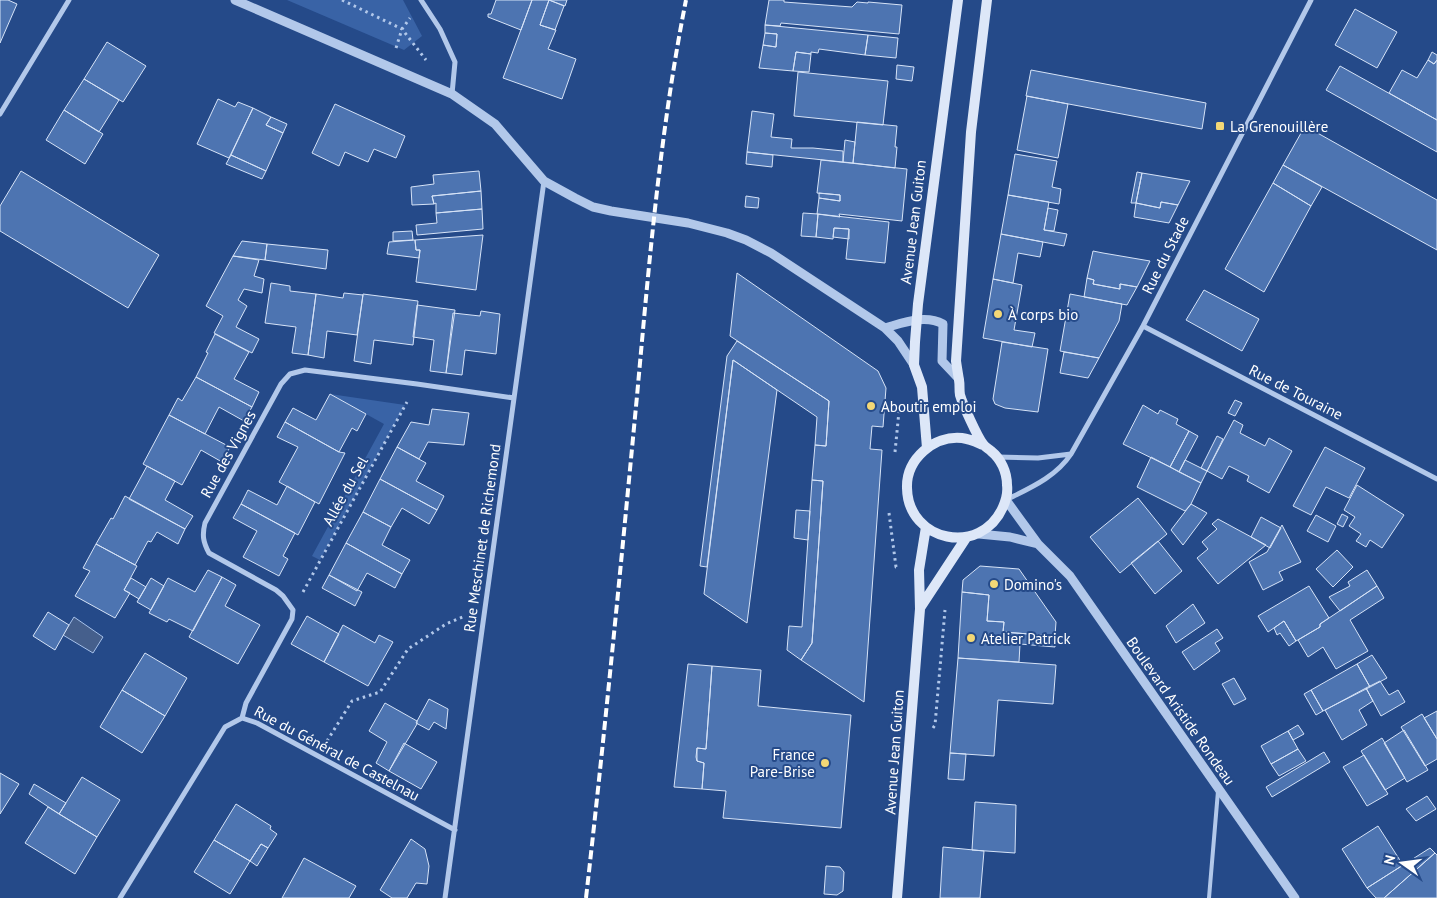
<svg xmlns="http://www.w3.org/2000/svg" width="1437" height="898" font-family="'PT Sans',sans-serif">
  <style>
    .green { fill: #3963a6 }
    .water { fill: #455f8c; stroke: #a6c1ea }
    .building { fill: #4d74b1; stroke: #d6e3f7 }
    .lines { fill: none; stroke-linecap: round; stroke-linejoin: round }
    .path { stroke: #b2c8ea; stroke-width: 3; stroke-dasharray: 2.5 4; stroke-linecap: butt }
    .service { stroke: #b2c8ea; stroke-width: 4 }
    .minor { stroke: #b2c8ea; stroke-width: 5 }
    .tertiary { stroke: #b2c8ea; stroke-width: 9 }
    .secondary { stroke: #dde7f8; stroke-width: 10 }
    .rail { stroke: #fff; stroke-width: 4; stroke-dasharray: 9 4; stroke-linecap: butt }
    .poi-dot { fill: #f3d776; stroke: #254a89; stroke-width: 2 }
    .labels { text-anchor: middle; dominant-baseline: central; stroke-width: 4; stroke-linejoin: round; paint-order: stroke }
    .poi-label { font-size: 15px; fill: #fff; stroke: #254a89; text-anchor: start }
    .street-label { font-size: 15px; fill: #fff; stroke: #254a89 }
  </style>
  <rect width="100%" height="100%" fill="#254a89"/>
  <!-- green -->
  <path class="green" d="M287 0H403L422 36 404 50Z
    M330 394 405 405 320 560 312 556 384 424Z"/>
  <!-- water -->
  <path class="water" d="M74 617 103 637 93 653 63 635Z"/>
  <!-- building -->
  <path class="building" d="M0 0H8L17 4 0 43Z
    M496 0H532L521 30 488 17V14H491Z
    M532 0H567L565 6 549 0 540 25 556 30 548 49 576 59 562 99 503 78Z
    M549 0 564 6 555 30 540 25Z
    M769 0H784V2L852 7 857 2 868 3V2L902 5 899 34 781 23 780 26 765 25Z
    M1355 9 1397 32 1377 68 1335 45Z
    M765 25 868 35 865 55 819 49 818 53 811 52V54L796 52 793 71 759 68 763 45 776 47 777 34 765 33Z
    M765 33 777 34 776 47 763 45Z
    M868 35 898 38 896 58 865 55Z
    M107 42 146 66 123 102 84 79Z
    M796 52 811 54 809 72 793 71Z
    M1432 52 1437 55V60L1434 64 1428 60Z
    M1428 60 1434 64 1437 60V120L1389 93 1402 70 1417 78Z
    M897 65 914 67 912 81 896 79Z
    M1340 66 1437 120V152L1326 90Z
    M1031 70 1206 103 1202 129 1026 96Z
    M798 72 888 81 883 125 794 116Z
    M84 79 119 100 99 132 64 110Z
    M1027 96 1068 104 1058 158 1017 150Z
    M218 99 235 107 238 102 253 108 229 158 197 144Z
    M335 104 405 136 396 158 374 149 368 162 345 152 339 166 312 153Z
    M253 108 271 117 266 125 283 133 266 171 231 155Z
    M64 110 103 134 85 164 46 140Z
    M752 111 774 114 771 137 792 139 791 148H813L843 151V162L747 152Z
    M271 117 287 124 283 133 266 125Z
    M857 122 897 126 895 147H897L895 168 853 163Z
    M1305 126 1437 200V250L1283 165Z
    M845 140 855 142 853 163 843 162Z
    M747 152 773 155 772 167 746 164Z
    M1015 154 1057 161 1052 187 1061 189 1059 204 1008 195Z
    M231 155 266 171 262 179 226 164Z
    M821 160 907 169 902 221 839 214 840 217 817 214 819 198 840 201V195L817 193Z
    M1283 165 1322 187 1311 206 1273 183Z
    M21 171 159 255 128 308 0 231V206Z
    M479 171 481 191 432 196 434 204 412 205 411 187 434 184 433 175Z
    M1137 172 1142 173 1136 203H1131Z
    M1142 173 1190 181 1178 205 1161 202 1160 208 1136 203Z
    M1273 183 1311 206 1264 292 1225 269Z
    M481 191 482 209 436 213V203L434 204 432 196Z
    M819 193 840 195V201L819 198Z
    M1008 195 1049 202 1044 230 1067 234 1064 246 1001 234Z
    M746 196 759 198 758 208 745 207Z
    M1161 202 1178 205 1169 223 1134 217 1136 203 1160 208Z
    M1048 208 1058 210 1054 231 1044 230Z
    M482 209 483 229 417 235 416 225 437 223 436 213Z
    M803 213 818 214 816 237 801 236Z
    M818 214 889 222 885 263 846 259 849 229 834 228 833 239 816 237Z
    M834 228 849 229V239L833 237Z
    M412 231 413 240 393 241V232Z
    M1001 234 1043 242 1040 257 1018 253 1013 283 993 279Z
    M483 235 476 290 416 282 420 250H416L415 240Z
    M415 240 416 250H420L419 258 387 254 389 242Z
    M242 241 267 244 265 260 233 256Z
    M267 244 328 250 326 269 265 260Z
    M1093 251 1103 253 1150 261 1137 287 1120 284V289L1093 284 1094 280 1087 278Z
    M233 256 259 260 254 276 264 279 262 293 244 289 238 300 247 306 236 327 259 339 252 353 214 333 223 316 206 306Z
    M737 273 878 371 886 388 883 427 872 426 870 449 882 450 864 702 801 660 812 643 823 481 812 480 815 445 826 446 829 401 730 336Z
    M1087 278 1094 280 1093 284 1120 289V284L1137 287 1127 305 1084 297Z
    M993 279 1022 285 1014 330 1035 333 1032 347 983 338Z
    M271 283 290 286V291L316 294 308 355 292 353 296 327 265 323Z
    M1204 290 1259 319 1242 351 1186 320Z
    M344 293 363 295 357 335 327 331 324 358 308 355 316 294 343 298Z
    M363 294 418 301 413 345 374 340 371 364 354 361Z
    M1070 294 1122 304 1119 321 1099 358 1060 351Z
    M417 305 455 310 446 373 430 371 434 340 413 337Z
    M481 311 500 314 496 354 465 350 462 375 446 373 453 313 480 316Z
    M215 334 249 352 234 379 259 392 252 407 196 377 208 353 206 352Z
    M737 341 829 401 826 446 815 445 817 417 733 360 707 567 700 566 727 356Z
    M1002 342 1048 349 1038 412 1005 408 995 404 993 399Z
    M1064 352 1099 358 1088 378 1060 373Z
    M733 360 777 390 747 623 704 594Z
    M196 377 252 407 244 421 219 407 205 434 169 415 178 398 182 401Z
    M330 394 366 414 357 431 352 428 339 452 285 422 293 408 316 420Z
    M1235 400 1242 403 1235 416 1228 413Z
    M1143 405 1158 414 1160 410 1178 419 1176 424 1189 431 1170 467 1123 444Z
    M432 409 469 413 464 445 428 442 419 459 397 447 411 422 429 425Z
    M169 415 230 447 222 462 201 450 182 485 143 464Z
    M1234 420 1243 425 1240 433 1265 446 1269 438 1292 451 1269 493 1247 481 1249 476 1229 466 1222 479 1207 471Z
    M285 422 339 452 345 453 319 504 279 482 298 447 277 437Z
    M1189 431 1198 436 1179 472 1170 467Z
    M1217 436 1223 439 1207 471 1201 468Z
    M397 447 426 463 416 481 444 496 437 510 380 479Z
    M1325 447 1365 468 1349 498 1326 487 1311 515 1293 506Z
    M1151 457 1201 483 1191 504 1185 511 1137 487Z
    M1185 460 1207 471 1201 483 1179 472Z
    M147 466 175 481 165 500 193 516 185 529 129 499Z
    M380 479 437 510 429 524 402 508 391 527 363 512Z
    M812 480 823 481 812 643 801 660 787 650 789 626 802 627Z
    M1357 485 1404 515 1382 548 1370 540 1366 547 1356 541 1361 534 1349 526 1355 517 1344 510Z
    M287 486 315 502 298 535 241 504 248 490 277 505Z
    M125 496 185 529 178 544 157 532 151 542 148 541 135 565 96 544 111 518 113 519Z
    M1138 498 1167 534 1120 573 1090 537Z
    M241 504 295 533 283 556 288 559 279 576 243 557 257 531 233 518Z
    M1191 504 1207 513 1183 545 1171 530Z
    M796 510 810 511 808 540 794 538Z
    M363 512 391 527 382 545 410 560 402 574 346 543Z
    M1342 514 1348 517 1343 527 1337 524Z
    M1316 515 1336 526 1328 542 1307 531Z
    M1261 517 1281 528 1270 548 1251 537Z
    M1218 519 1266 545 1218 584 1197 558 1208 549 1202 542 1217 529 1212 524Z
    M1282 525 1301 562 1279 572 1283 580 1263 590 1249 562 1267 552Z
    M1158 541 1182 571 1155 594 1131 563Z
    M346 543 402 574 395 588 367 573 357 591 329 575Z
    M96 544 137 566 124 590 130 593 115 618 75 596 90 571 83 568Z
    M1337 550 1353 567 1333 587 1316 569Z
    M980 566 1019 569 1056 622 1055 636 1003 632 1004 622 987 621 989 595 962 592 963 580Z
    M208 570 222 577 193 631 169 619 167 622 149 613 168 578 195 592Z
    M1367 570 1377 586 1340 611 1329 597 1350 586 1348 582Z
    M329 575 362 592 355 606 322 588Z
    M222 577 236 585 225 606 260 625 238 664 189 637Z
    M131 578 146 587 139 599 124 590Z
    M151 578 164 586 151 610 137 602Z
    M1309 586 1329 618 1320 624V627L1296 641 1284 621 1268 632 1258 616Z
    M1377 586 1384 598 1350 620 1368 651 1336 669 1323 647 1308 657 1298 640 1320 627V624Z
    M962 592 989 595 987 621 1004 622 1003 632 1055 636V647L1020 644 1019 662 958 658Z
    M1193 604 1205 623 1176 643 1166 626Z
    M48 612 69 625 55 650 33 636Z
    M307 616 339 634 324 662 291 644Z
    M1284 621 1296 641 1289 646 1280 633 1277 635 1274 628Z
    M343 625 375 643 379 635 393 642 368 686 324 662Z
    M1217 629 1223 638 1215 643 1220 651 1194 670 1182 652Z
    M145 653 187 678 165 716 122 690Z
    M1372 655 1387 678 1370 687 1357 664Z
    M958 658 1056 665 1053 704 998 700 994 756 950 753Z
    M688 664 712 666 706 749 697 748V761L704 763 702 789 674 787Z
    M1357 664 1370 687 1323 711 1311 690Z
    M712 666 761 670 758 706 851 715 841 828 723 818 726 791 702 789 704 763 697 761 696 757 697 748 706 749Z
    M1234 678 1246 699 1234 705 1222 684Z
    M1380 681 1389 695 1398 690 1405 702 1381 716 1366 688Z
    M1366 688 1373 701 1359 710 1367 725 1342 740 1325 710Z
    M122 690 165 716 142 753 100 727Z
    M1311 690 1323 711 1316 715 1304 694Z
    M429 699 448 709 446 729 434 722 429 730 416 723Z
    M385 703 417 721V724L389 771 376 763 387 742 369 731Z
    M1437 711V739L1424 718Z
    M1422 714 1437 739V759L1425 766 1401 727Z
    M1298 725 1304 734 1293 740 1288 731Z
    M1404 730 1428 770 1407 782 1384 743Z
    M1288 731 1298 749 1271 764 1261 746Z
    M1382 738 1405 778 1385 790 1361 751Z
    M404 743 437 762 421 789 389 771Z
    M1298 749 1306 761 1279 776 1271 764Z
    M1324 752 1330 762 1272 797 1266 787Z
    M950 753 966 754 964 780 948 779Z
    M1364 755 1388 794 1367 806 1343 767Z
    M0 773 19 784 0 814Z
    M82 777 120 800 97 837 59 814Z
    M34 784 66 803 59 814 29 794Z
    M1427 796 1436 809 1416 821 1406 809Z
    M975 802 1016 805 1015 853 972 850Z
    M236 804 271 826 270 829 277 834 268 848 261 844 250 861 214 840Z
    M48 807 97 837 75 874 25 843Z
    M1378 826 1403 865 1367 888 1342 849Z
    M411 839 425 849 429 866 427 884 416 883 407 898H392L380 890Z
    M214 840 250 861 230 894 194 872Z
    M261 844 268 848 257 866 250 861Z
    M943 847 984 851 980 898H940Z
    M1430 848 1435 853 1384 898H1376L1367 888Z
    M1435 853 1437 855V898H1384Z
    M304 858 356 886 349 898H282Z
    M826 866 840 867 844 872 843 891 837 895 824 894Z"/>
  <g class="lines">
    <!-- path -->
    <path class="path" d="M342 0 402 29 426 60
      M396 48 402 29 410 18
      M895 452 900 401
      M889 513 896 567H898
      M303 592 407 402
      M933 728 935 725 945 610
      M327 741 352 701 380 692 408 649 446 624 465 616"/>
    <!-- service -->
    <path class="service" d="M1209 898 1218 791"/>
    <!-- minor -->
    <path class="minor" d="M421 0 440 29 455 62 452 94
      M0 114 69 0
      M1143 326 1437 479
      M997 457 1038 458 1071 454
      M1006 500C1030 488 1056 477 1071 454L1143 326 1311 0
      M242 718 246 703 292 619 293 610 283 596 276 590 209 553C203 542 202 535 205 523L281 384 290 374 305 370 417 384 514 398
      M120 898 225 727 242 718 257 723 455 830
      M445 898 544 181"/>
    <!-- tertiary -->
    <path class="tertiary" d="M235 0 452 94 495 124 544 181 575 198 593 207 611 211 688 223 727 233 746 240 771 253 885 328 898 341 914 365
      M885 328C903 323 925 314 943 324L942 361 959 379
      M1006 500 1038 544 1070 576 1295 898
      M979 534 1010 537 1038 544"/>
    <!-- secondary -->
    <path class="secondary" d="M983 445C976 442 970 439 962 438 934 435 906 459 907 488 908 542 981 557 1003 507 1006 500 1008 492 1007 485 1007 472 1001 459 991 451 989 449 985 447 983 444 977 436 963 405 960 395 959 390 960 385 959 380 958 374 957 368 956 361L971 132 987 0
      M927 448 922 387 914 365 915 342 918 304 958 0
      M920 608 966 538
      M897 898 920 609 919 570 926 527"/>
    <!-- rail -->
    <path class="rail" d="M586 898C605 731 621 564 637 396 649 264 660 131 686 0"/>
  </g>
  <!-- markers -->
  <g class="poi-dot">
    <rect x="1215" y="121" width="10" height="10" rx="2.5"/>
    <circle cx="998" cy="314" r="5"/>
    <circle cx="871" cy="406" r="5"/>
    <circle cx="994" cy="584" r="5"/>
    <circle cx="971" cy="638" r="5"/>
    <circle cx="825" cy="763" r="5"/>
  </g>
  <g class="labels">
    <!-- poi labels -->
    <g class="poi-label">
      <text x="1230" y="126">La Grenouillère</text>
      <text x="1008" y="314">À corps bio</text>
      <text x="881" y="406">Aboutir emploi</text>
      <text x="1004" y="584">Domino's</text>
      <text x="981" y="638">Atelier Patrick</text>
      <text x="815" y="754" text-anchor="end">France<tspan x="815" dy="17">Pare-Brise</tspan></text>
    </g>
    <!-- street labels -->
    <g class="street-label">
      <text transform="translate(913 222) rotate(-83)">Avenue Jean Guiton</text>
      <text transform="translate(1165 255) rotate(-63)">Rue du Stade</text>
      <text transform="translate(1296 392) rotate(27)">Rue de Touraine</text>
      <text transform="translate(228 454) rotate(-61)">Rue des Vignes</text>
      <text transform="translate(345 491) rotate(-61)">Allée du Sel</text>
      <text transform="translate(482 538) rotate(-82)">Rue Meschinet de Richemond</text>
      <text transform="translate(1181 711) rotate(55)">Boulevard Aristide Rondeau</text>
      <text transform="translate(894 752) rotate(-86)">Avenue Jean Guiton</text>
      <text transform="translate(337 753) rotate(28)">Rue du Général de Castelnau</text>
    </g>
  </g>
  <!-- north arrow -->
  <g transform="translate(1402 863) rotate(284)" stroke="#254a89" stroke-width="4" paint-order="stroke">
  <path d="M0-4L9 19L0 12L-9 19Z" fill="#ffffff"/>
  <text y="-8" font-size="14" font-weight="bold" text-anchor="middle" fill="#ffffff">N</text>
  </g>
</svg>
